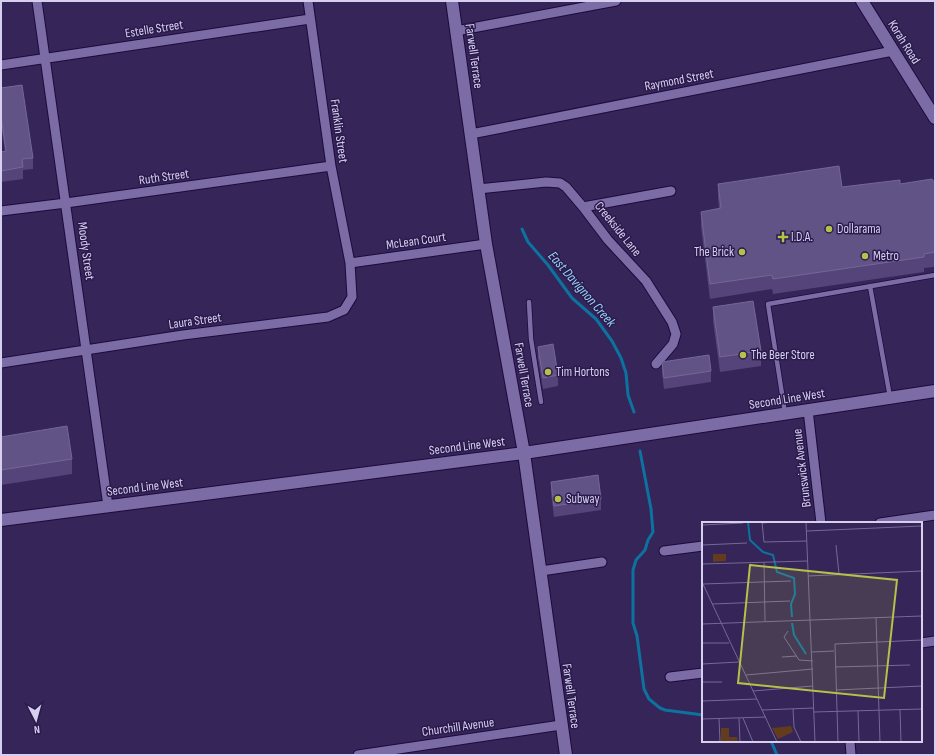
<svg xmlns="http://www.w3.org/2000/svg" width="936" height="756" font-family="'Sofia Sans Condensed',sans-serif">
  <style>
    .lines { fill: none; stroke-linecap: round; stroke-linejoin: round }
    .stream { stroke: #0d729f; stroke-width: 3 }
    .lane-casing { stroke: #1e0a3c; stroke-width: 6 }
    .street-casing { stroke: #1e0a3c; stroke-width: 11 }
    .secondary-casing { stroke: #1e0a3c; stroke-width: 14 }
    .lane { stroke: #7b6ca6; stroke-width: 4.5 }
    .street { stroke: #7b6ca6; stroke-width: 9 }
    .secondary { stroke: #7b6ca6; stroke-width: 12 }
    .wall { fill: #544479 }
    .building { fill: #625386; stroke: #746796 }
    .poi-dot { fill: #b4c24a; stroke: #2b1b4d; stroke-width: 1.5 }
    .labels { text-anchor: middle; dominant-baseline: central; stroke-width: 3; stroke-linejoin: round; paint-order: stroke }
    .street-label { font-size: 13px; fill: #d6cff0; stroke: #2b1b4d }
    .poi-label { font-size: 13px; fill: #d6cff0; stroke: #2b1b4d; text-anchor: start }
    .water-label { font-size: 14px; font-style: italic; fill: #94d3f8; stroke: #2b1b4d }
    .inset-river { fill: none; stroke: #0d729f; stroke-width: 2 }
    .inset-road { fill: none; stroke: #756995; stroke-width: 1 }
    .view { fill: #b4c24a; fill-opacity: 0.15; stroke: #b4c24a; stroke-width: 2 }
    .inset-edge { fill: none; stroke: #d6cff0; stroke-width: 2 }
  </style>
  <rect width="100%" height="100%" fill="#352558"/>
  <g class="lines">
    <!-- stream -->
    <path class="stream" d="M522 229 528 242 548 265 572 298 596 319 612 341 621 358 626 373 628 395 634 412
      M640 451 651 509 653 532 648 540 645 550 636 560 633 570V623L637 636 644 689 649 699 660 708 665 710 703 715
      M771 741 777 755"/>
    <defs>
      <path id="lane" d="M870 286 890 397
        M529 302 531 339 541 402
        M785 413 768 304 935 275"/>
      <path id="street" d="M37 1 108 506
        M456 31 616 1
        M1 65 310 19
        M471 134 893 51
        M478 189 546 182 560 183 566 187 583 207 608 240 646 281 672 322 676 334 673 344 656 364
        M583 207 671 191
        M1 211 66 203 331 166
        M350 263 486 244
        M1 363 183 335 328 317 344 310 352 297 350 263 331 166 308 1
        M808 410 821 523
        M880 523 935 515
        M664 551 703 546
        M541 571 602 562
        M921 643 935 641
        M670 677 703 673
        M850 741 851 755
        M358 755 561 725"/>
      <path id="secondary" d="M452 1 486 244 524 453 566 755
        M862 1 935 118
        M1 520 524 453 935 391"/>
    </defs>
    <!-- lane casing -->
    <use href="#lane" class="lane-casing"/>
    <!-- street casing -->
    <use href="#street" class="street-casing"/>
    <!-- secondary casing -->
    <use href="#secondary" class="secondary-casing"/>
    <!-- lane -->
    <use href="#lane" class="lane"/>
    <!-- street -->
    <use href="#street" class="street"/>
    <!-- secondary -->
    <use href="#secondary" class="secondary"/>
  </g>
  <!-- wall -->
  <path class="wall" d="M1 88 33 158V169L23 170V179L1 182V152L5 151 1 126Z
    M935 183V267L924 268V272L773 294 772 289 710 299 701 227V212L719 209 718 198V184L842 187Z
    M713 307 761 351V366L720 372 713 321Z
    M538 347 558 375V386L543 389 538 358Z
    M662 362 711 371V382L664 389 662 373Z
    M1 437 72 459V474L1 485Z
    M551 482 601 499V510L554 517 551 493Z"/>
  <!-- building -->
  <path class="building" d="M22 85 33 158 22 159 23 167 1 171V152L6 151 1 115V88Z
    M839 166 842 187 900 180V184L932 179 935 183V252L924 254V257L773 279 772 275 710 284 701 212 721 208 718 184Z
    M753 301 761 351 720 357 713 307Z
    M553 344 558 375 543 378 538 347Z
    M709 355 711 371 664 378 662 362Z
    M67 426 72 459 1 470V437Z
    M598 475 601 499 554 506 551 482Z"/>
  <!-- markers -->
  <g class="poi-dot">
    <circle cx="829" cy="229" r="4"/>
    <path d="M781 231h4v4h4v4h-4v4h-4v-4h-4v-4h4z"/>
    <circle cx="742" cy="252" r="4"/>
    <circle cx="865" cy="256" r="4"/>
    <circle cx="743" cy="355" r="4"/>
    <circle cx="548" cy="372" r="4"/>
    <circle cx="558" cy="499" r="4"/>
  </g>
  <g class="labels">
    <!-- street labels -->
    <g class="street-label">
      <text transform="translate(154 29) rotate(-9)">Estelle Street</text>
      <text transform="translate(904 42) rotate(58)">Korah Road</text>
      <text transform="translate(474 56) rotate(82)">Farwell Terrace</text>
      <text transform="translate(679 80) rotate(-11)">Raymond Street</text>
      <text transform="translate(339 131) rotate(82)">Franklin Street</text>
      <text transform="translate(164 177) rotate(-8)">Ruth Street</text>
      <text transform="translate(618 229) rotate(51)">Creekside Lane</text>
      <text transform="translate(416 241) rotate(-8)">McLean Court</text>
      <text transform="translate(86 251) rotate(82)">Moody Street</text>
      <text transform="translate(195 321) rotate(-8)">Laura Street</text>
      <text transform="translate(524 375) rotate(80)">Farwell Terrace</text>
      <text transform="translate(787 399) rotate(-9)">Second Line West</text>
      <text transform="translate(467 446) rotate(-7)">Second Line West</text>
      <text transform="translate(802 468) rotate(-97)">Brunswick Avenue</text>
      <text transform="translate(145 487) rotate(-7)">Second Line West</text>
      <text transform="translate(571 696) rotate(82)">Farwell Terrace</text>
      <text transform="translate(458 727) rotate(-8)">Churchill Avenue</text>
    </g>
    <!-- poi labels -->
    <g class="poi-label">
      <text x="837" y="229">Dollarama</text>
      <text x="791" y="237">I.D.A.</text>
      <text x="734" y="252" text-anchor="end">The Brick</text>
      <text x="873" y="256">Metro</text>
      <text x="751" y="355">The Beer Store</text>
      <text x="556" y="372">Tim Hortons</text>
      <text x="566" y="499">Subway</text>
    </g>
    <!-- water labels -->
    <g class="water-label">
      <text transform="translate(582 289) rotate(49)">East Davignon Creek</text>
    </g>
  </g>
  <!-- overview -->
  <g transform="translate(702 522)">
    <rect width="220" height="220" fill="#352558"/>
    <path d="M11 32H24V39L11 40ZM89 204 91 210 76 217 70 206ZM19 206H27V215H35L36 220H19Z" fill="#633b1d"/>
    <path class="inset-river" d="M46 0 48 18 61 30 71 33 75 50 92 56 93 72 89 82 90 95M90 101 92 113 104 132"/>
    <path class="inset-road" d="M60 0 62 20 105 19M104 0 113 220M60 1 73 0M0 3 41 1M105 9 220 4M0 23 45 21M134 23 137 52M62 40 63 99M0 42 106 39M106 54 220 49M0 60 75 220M1 62 89 59M10 82 88 79M174 96 178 220M0 102 220 94M86 109 82 115 97 138 111 139M0 121H27M110 130 132 129M80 135 95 134M0 142 37 140M133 145 208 143M44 153 111 147M0 160H20M134 168 220 164M51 169 111 164M0 179 55 177M91 187 92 205 99 220M60 188 112 186M198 188 199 220M156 189 157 220M112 190 220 187M37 196 38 220M41 196 51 220M0 197 64 195M17 197 18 220M136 220 133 122 220 118"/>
    <path class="view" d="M48 43 195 58 182 176 36 161Z"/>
    <rect width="220" height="220" class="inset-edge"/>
  </g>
  <!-- border -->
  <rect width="936" height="756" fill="none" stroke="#d6cff0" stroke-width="4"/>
  <!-- north arrow -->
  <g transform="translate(36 720) rotate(174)" stroke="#2b1b4d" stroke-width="3" paint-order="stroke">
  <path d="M0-3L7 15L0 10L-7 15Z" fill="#d6cff0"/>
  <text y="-6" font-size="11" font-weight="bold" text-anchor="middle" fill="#d6cff0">N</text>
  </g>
</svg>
